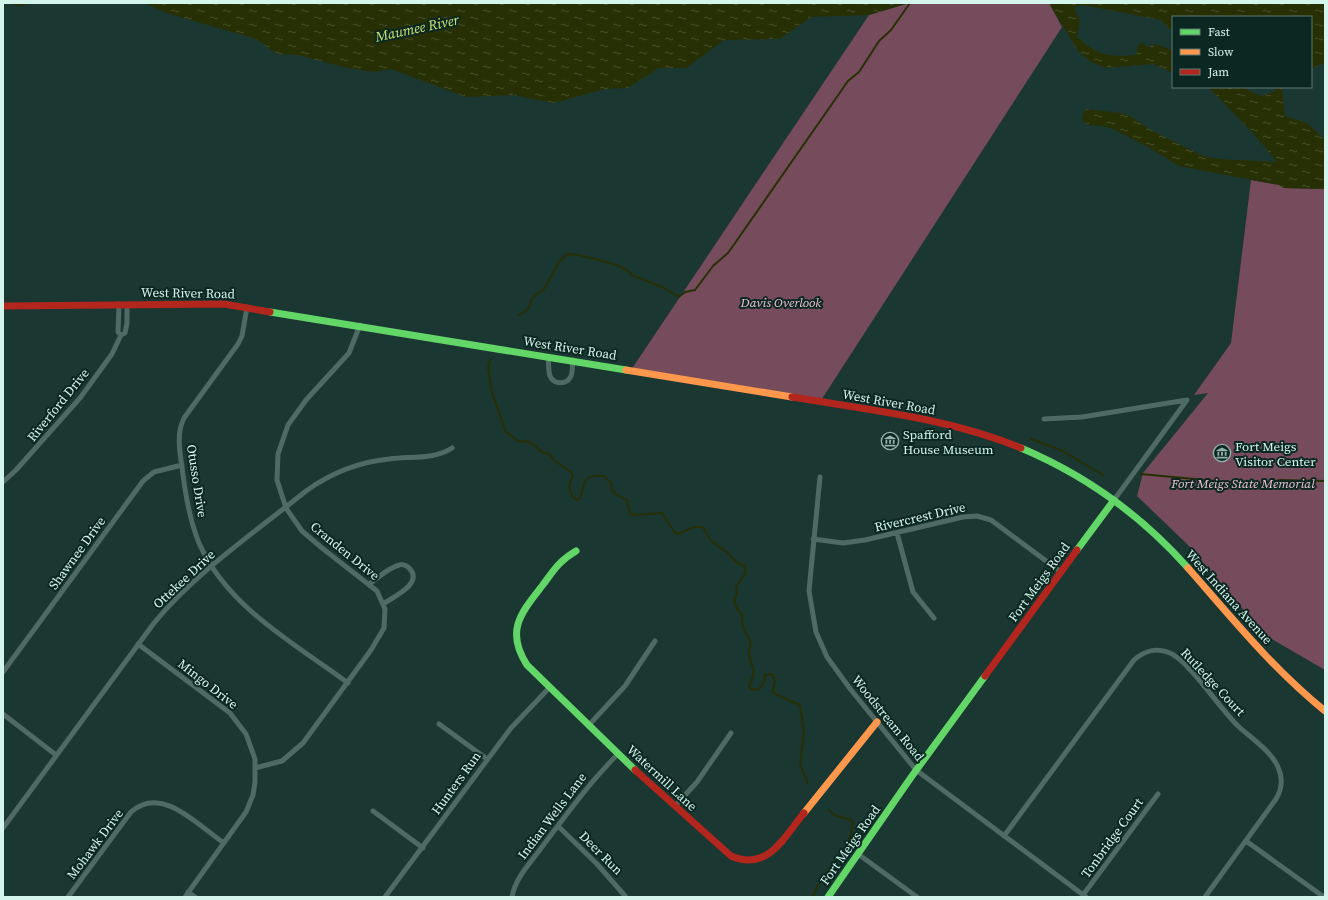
<svg xmlns="http://www.w3.org/2000/svg" width="1328" height="900" font-family="'Source Serif 4',serif">
  <style>
    .green { fill: #764b5b }
    .water { fill: url(#water-ripples) }
    .lines { fill: none; stroke-linecap: round; stroke-linejoin: round }
    .stream { stroke: #273005; stroke-width: 2 }
    .street { stroke: #4f6963; stroke-width: 5 }
    .fast { stroke: #63d668; stroke-width: 7 }
    .slow { stroke: #ff974d; stroke-width: 7 }
    .jam { stroke: #b3261e; stroke-width: 7 }
    .labels { text-anchor: middle; dominant-baseline: central; stroke-width: 4; stroke-linejoin: round; paint-order: stroke }
    .street-label { font-size: 13px; fill: #d4f5ec; stroke: #0b2722 }
    .park-label { font-size: 13px; font-style: italic; fill: #f1c2d1; stroke: #0b2722 }
    .poi-label { font-size: 13px; fill: #d4f5ec; stroke: #0b2722; text-anchor: start }
    .water-label { font-size: 14px; font-style: italic; fill: #d0e474; stroke: #0b2722 }
  </style>
  <defs>
    <pattern id="water-ripples" width="26" height="14" patternUnits="userSpaceOnUse"><rect width="26" height="14" fill="#273005"/><path d="M2 4q2-2 4 0t4 0M15 11q2-2 4 0t4 0" fill="none" stroke="#454f2a"/></pattern>
  </defs>
  <rect width="100%" height="100%" fill="#1b3732"/>
  <!-- green -->
  <path class="green" d="M909 3H1049L1062 27 820 402 631 370 869 15Z
    M1251 180 1279 185 1284 188 1325 189V670L1265 635 1187 544 1137 496 1143 473 1208 393 1194 395 1231 343Z"/>
  <!-- water -->
  <path class="water" d="M145 3H909L869 15 811 17 780 39 724 40 686 68H659L628 88 605 89 554 103 513 95 466 97 391 69 373 72 343 67 298 55 277 54 256 39 166 13Z
    M1049 3H1325V65L1321 64 1311 69V17H1173V29H1169L1161 20 1083 5 1074 7 1080 20 1077 37C1099 56 1108 57 1136 55L1138 46 1142 42 1148 47 1155 44 1173 50V73L1153 64 1106 68 1091 62 1078 51Z
    M1208 87H1242L1260 96 1276 91 1274 87H1282L1285 116 1307 123 1325 140V189L1284 188 1279 185 1179 166 1148 147 1113 129 1102 126 1088 125 1083 121 1082 116 1086 109 1121 113 1130 116 1151 130 1203 156 1219 159 1277 162 1252 132Z"/>
  <g class="lines">
    <!-- stream -->
    <path class="stream" d="M12 3 19 5 28 3
      M519 315C527 311 531 307 532 298L544 289 559 262 567 254 579 255 617 265 628 271 632 275 664 288 679 297 685 292 695 290 713 266 728 253 848 81 859 72 879 41 891 30 910 3
      M490 360 488 368 492 392 506 432 518 441 530 442 542 452 549 454 555 461 571 472 573 477C567 484 569 496 577 500L580 498C586 482 581 474 604 476L611 483C611 495 618 495 627 500L630 514 633 515 662 513 675 533 678 534 694 527H703L711 541 728 553 736 562 745 566 746 572 736 587 737 594 734 600 737 609 743 616C740 628 746 631 750 641 752 646 749 649 749 653 750 669 759 666 749 686L751 689 758 690 764 682 765 675 772 674 775 681 773 692 775 694 800 705 804 733 800 764 808 784
      M1031 439 1061 450 1103 475
      M1141 474 1216 481
      M1228 482 1258 485 1280 480 1325 481
      M813 897C821 868 851 858 853 822L851 820 834 815 829 810"/>
    <!-- street -->
    <path class="street" d="M119 304 118 332 121 335 125 333 127 323V305
      M247 307 242 336 238 344 184 418C175 436 181 456 183 475 186 498 190 521 199 543 227 607 294 643 348 683
      M548 357C549 363 548 371 550 376 554 385 567 385 571 376 573 372 572 365 573 360
      M1044 419 1082 417 1187 400 1114 500
      M820 477 809 591 816 632 827 657 851 690 916 770 1086 897
      M3 482 16 470 80 398 112 354 121 335
      M897 533 913 592 934 618
      M813 539 843 543 865 540 963 517 977 516 991 520 1061 572
      M369 584C378 578 388 568 399 565 402 564 407 565 410 569 423 584 393 597 383 604
      M138 644 230 713 246 734 255 759V782L253 795 246 812 185 897
      M3 672 143 481 154 472 182 465
      M3 714 56 755
      M439 724 487 759
      M589 725 625 686 655 641
      M255 768 282 761 303 743 371 650 384 628 385 609 377 591 322 548 302 531 286 508 277 480 278 454 288 425 306 400 349 353 360 325
      M675 806 697 782 731 733
      M373 811 423 848
      M558 826 597 864 626 897
      M3 828 154 623C196 572 254 533 306 491 331 473 358 462 389 459 410 456 434 460 452 448
      M1004 836 1134 660C1144 651 1157 647 1170 653 1189 661 1220 709 1238 726 1251 738 1271 751 1278 767 1283 778 1282 789 1276 799L1205 897
      M1246 841 1324 897
      M858 854 917 897
      M188 892 195 897
      M1083 895 1158 794
      M68 897 131 812C162 784 198 826 224 843
      M385 897 511 728 550 687
      M512 897C515 878 531 862 542 847 566 815 589 783 618 754"/>
    <!-- fast -->
    <path class="fast" d="M270 312 626 370
      M1021 448C1085 475 1142 516 1188 568
      M1077 550 1114 500
      M576 551C559 561 554 570 542 586 521 613 505 631 527 665L635 770
      M828 897 912 776 985 676"/>
    <!-- slow -->
    <path class="slow" d="M626 370 792 397
      M1188 568C1232 618 1273 669 1325 711
      M804 813 877 722"/>
    <!-- jam -->
    <path class="jam" d="M3 306 224 304 270 312
      M792 397C869 410 948 418 1021 448
      M985 676 1077 550
      M635 770 731 856C768 872 784 837 804 813"/>
  </g>
  <!-- icons -->
  <defs>
    <symbol id="museum-ring" viewBox="-11 -11 22 22"><circle r="9.5" fill="#0b2722" stroke="#93b2ab" stroke-width="1.5"/><path d="M0-6L6-3V-2H-6V-3ZM-5-1h2V3h-2ZM-1-1h2V3h-2ZM3-1h2V3H3ZM-6 4H6V6H-6Z" fill="#93b2ab"/></symbol>
  </defs>
  <g fill-rule="evenodd">
    <use href="#museum-ring" x="880" y="431" width="20" height="20"/>
    <use href="#museum-ring" x="1212" y="443" width="20" height="20"/>
  </g>
  <g class="labels">
    <!-- street labels -->
    <g class="street-label">
      <text transform="translate(188 293) rotate(1)">West River Road</text>
      <text transform="translate(570 348) rotate(9)">West River Road</text>
      <text transform="translate(889 402) rotate(10)">West River Road</text>
      <text transform="translate(58 405) rotate(-51)">Riverford Drive</text>
      <text transform="translate(197 481) rotate(81)">Otusso Drive</text>
      <text transform="translate(920 517) rotate(-13)">Rivercrest Drive</text>
      <text transform="translate(345 551) rotate(39)">Cranden Drive</text>
      <text transform="translate(77 553) rotate(-54)">Shawnee Drive</text>
      <text transform="translate(184 579) rotate(-43)">Ottekee Drive</text>
      <text transform="translate(1039 582) rotate(-54)">Fort Meigs Road</text>
      <text transform="translate(1229 597) rotate(48)">West Indiana Avenue</text>
      <text transform="translate(1213 682) rotate(47)">Rutledge Court</text>
      <text transform="translate(208 684) rotate(38)">Mingo Drive</text>
      <text transform="translate(888 718) rotate(51)">Woodstream Road</text>
      <text transform="translate(662 778) rotate(43)">Watermill Lane</text>
      <text transform="translate(456 783) rotate(-54)">Hunters Run</text>
      <text transform="translate(552 816) rotate(-53)">Indian Wells Lane</text>
      <text transform="translate(1112 838) rotate(-54)">Tonbridge Court</text>
      <text transform="translate(95 844) rotate(-53)">Mohawk Drive</text>
      <text transform="translate(850 845) rotate(-55)">Fort Meigs Road</text>
      <text transform="translate(601 853) rotate(45)">Deer Run</text>
    </g>
    <!-- park labels -->
    <g class="park-label">
      <text x="781" y="302">Davis Overlook</text>
      <text x="1243" y="483">Fort Meigs State Memorial</text>
    </g>
    <!-- poi labels -->
    <g class="poi-label">
      <text x="903" y="434">Spafford<tspan x="903" dy="15">House Museum</tspan></text>
      <text x="1235" y="446">Fort Meigs<tspan x="1235" dy="15">Visitor Center</tspan></text>
    </g>
    <!-- water labels -->
    <g class="water-label">
      <text transform="translate(417 28) rotate(-12)">Maumee River</text>
    </g>
  </g>
  <!-- border -->
  <rect width="1328" height="900" fill="none" stroke="#d4f5ec" stroke-width="8"/>
  <!-- legend -->
  <rect x="1172" y="16" width="140" height="72" fill="#0b2722" stroke="#5b7973"/>
  <rect x="1180" y="29" width="20" height="6" fill="#63d668" stroke="#5b7973"/>
  <text x="1208" y="36" font-size="12" fill="#d4f5ec">Fast</text>
  <rect x="1180" y="49" width="20" height="6" fill="#ff974d" stroke="#5b7973"/>
  <text x="1208" y="56" font-size="12" fill="#d4f5ec">Slow</text>
  <rect x="1180" y="69" width="20" height="6" fill="#b3261e" stroke="#5b7973"/>
  <text x="1208" y="76" font-size="12" fill="#d4f5ec">Jam</text>
</svg>
